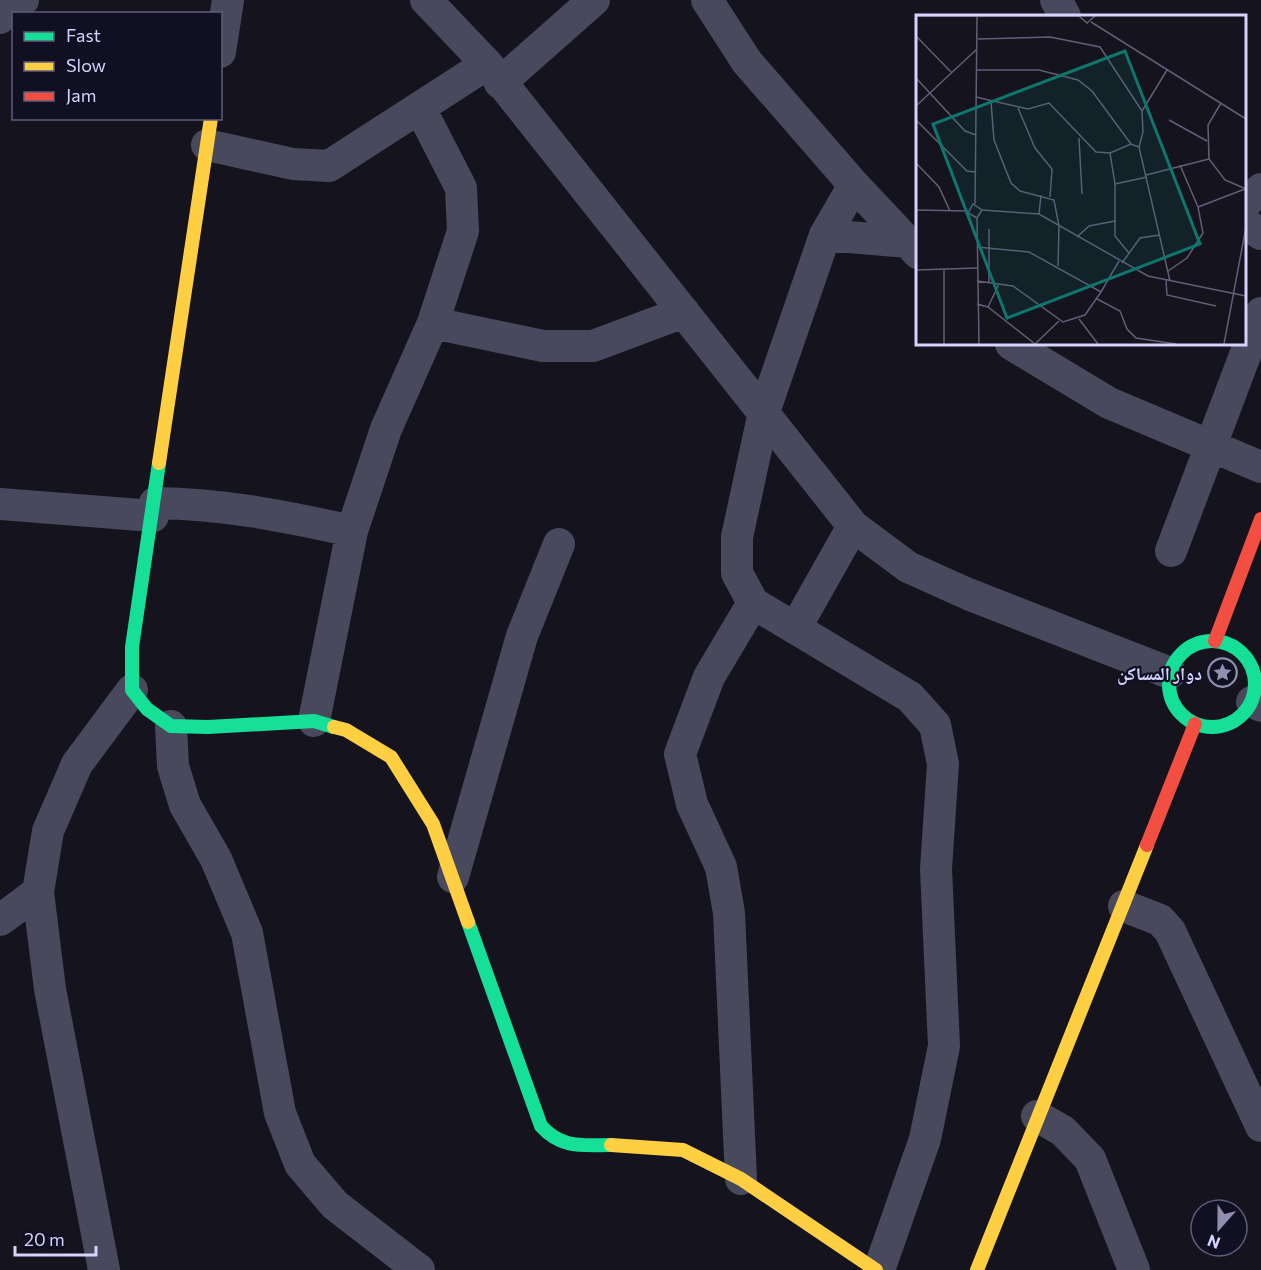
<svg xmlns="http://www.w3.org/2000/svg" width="1261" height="1270" font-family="Commissioner,'Noto Naskh Arabic',sans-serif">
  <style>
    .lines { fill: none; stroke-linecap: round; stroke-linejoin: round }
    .street { stroke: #49495e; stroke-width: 32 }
    .fast { stroke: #16e098; stroke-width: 14 }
    .slow { stroke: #ffcf43; stroke-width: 14 }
    .jam { stroke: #f24e42; stroke-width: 14 }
    .labels { text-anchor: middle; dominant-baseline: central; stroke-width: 4.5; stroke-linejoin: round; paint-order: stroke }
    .poi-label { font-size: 18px; font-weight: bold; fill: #d5d2fd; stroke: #110f22; text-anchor: end }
    .inset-road { fill: none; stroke: #615f77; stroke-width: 1.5 }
    .view { fill: #0f766e; fill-opacity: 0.15; stroke: #0f766e; stroke-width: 3 }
    .inset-edge { fill: none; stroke: #d5d2fd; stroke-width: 3 }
  </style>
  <rect width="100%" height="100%" fill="#14131e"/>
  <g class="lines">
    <!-- street -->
    <path class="street" d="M426 0 487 64 853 526 908 567 968 594 1170 673
      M707 0 747 62 854 185 918 253
      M1056 0 1065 16
      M0 18 23 0
      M220 52 228 0
      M500 83 594 0
      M207 145 293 164 329 166 487 64
      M854 185 825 235 764 412 737 537V573L753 603 910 697 935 725 943 764 936 869 944 1046 925 1139 879 1270
      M1244 204 1261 189
      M1244 223 1261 234
      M825 235 908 242
      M433 323 543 346H593L684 312
      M1011 344 1109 403 1261 467
      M155 503C224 504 285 516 352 531
      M0 504 153 516
      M1171 551 1261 313
      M796 627 853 526
      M1252 702 1261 706
      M314 721 352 531 386 429 433 323 463 231 461 188 420 108
      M171 726 173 766 185 805 216 859 247 933 280 1113 300 1164 335 1205 419 1270
      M453 877 522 636 559 544
      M1124 906 1160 920 1170 931 1261 1126
      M0 920 38 892
      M1037 1116 1063 1131 1090 1159 1134 1270
      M741 1179 729 913 721 867 692 804 680 754 709 677 753 603
      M104 1270 50 989 38 892 48 831 77 764 132 690"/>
    <!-- fast -->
    <path class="fast" d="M159 463 132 647V690L147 709 171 726 208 727 314 721 334 727
      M1169 684a43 43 0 1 1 86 0a43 43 0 1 1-86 0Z
      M468 922 541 1126C562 1149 582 1145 611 1145"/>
    <!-- slow -->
    <path class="slow" d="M159 463 211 118
      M334 727 346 730 391 757 433 824 468 922
      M611 1145 683 1150 741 1179 876 1270
      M977 1270 1147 845"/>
    <!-- jam -->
    <path class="jam" d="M1215 641 1261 519
      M1147 845 1195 724"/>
  </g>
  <!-- icons -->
  <defs>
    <symbol id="sight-ring" viewBox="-11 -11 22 22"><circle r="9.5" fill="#110f22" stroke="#918faf" stroke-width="1.5"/><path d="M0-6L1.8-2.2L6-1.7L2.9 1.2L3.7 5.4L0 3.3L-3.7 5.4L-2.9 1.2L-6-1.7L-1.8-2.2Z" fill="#918faf"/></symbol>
  </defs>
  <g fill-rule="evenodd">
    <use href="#sight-ring" x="1206" y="656" width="33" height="33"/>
  </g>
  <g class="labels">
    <!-- poi labels -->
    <g class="poi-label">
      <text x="1202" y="673">دوار المساكن</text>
    </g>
  </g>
  <!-- overview -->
  <g transform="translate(916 15)">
    <rect width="330" height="330" fill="#14131e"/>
    <path class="inset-road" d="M0 1H163M163 1 171 8 179 1M175 7 330 104M0 21 35 57M62 24 134 22 184 32 226 96 227 117 223 132M60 55H123L162 65 176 76 215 129M0 63 49 116 60 120M60 82 112 94 133 88 180 137 194 138 215 129 223 132 254 266M75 87 78 125 95 168 104 176 138 185 143 211 142 251M305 88 292 110 293 144 309 165 330 174M0 91 61 34M102 93 119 133 136 154 134 182M226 96 251 55M0 105 51 156 59 157M253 105 291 126M163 123 166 179M194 138 199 169V221L213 238M0 148 23 172 34 196M230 160 293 144M199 169 231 162M59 189 61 2M282 192 329 174M0 195 52 196M66 195 123 199 232 261 330 281M123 199 125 180M61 203 52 198 57 189 66 195 61 203 63 329M73 214V267M161 222 173 211 199 206M61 232 113 237 185 277 203 246M206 248 224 223 244 220M0 255 61 253M252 256 271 243 287 218 282 192 264 150M250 265 251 280 300 291M61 266 97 271 147 307 169 300 185 277M181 284 204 296 211 314 220 323 260 329M61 289 72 292 119 329M72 292 83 269M163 304 182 329M28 329V254M119 329 143 306M308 329 330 212"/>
    <path class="view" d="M209 36 284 229 91 303 17 109Z"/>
    <rect width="330" height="330" class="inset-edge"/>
  </g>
  <!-- legend -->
  <rect x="12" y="12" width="210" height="108" fill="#110f22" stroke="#5f5d7a" stroke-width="1.5"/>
  <rect x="24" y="32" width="30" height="9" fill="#16e098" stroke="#5f5d7a" stroke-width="1.5"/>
  <text x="66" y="42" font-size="18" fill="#d5d2fd">Fast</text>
  <rect x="24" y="62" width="30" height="9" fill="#ffcf43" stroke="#5f5d7a" stroke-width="1.5"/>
  <text x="66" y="72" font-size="18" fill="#d5d2fd">Slow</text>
  <rect x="24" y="92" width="30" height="9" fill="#f24e42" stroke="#5f5d7a" stroke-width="1.5"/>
  <text x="66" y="102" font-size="18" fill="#d5d2fd">Jam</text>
  <!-- north arrow -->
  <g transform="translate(1219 1228) rotate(201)"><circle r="28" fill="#110f22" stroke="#5f5d7a" stroke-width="1.5"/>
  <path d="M0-4.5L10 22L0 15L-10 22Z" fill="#918faf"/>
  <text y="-9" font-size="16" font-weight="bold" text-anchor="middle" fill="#d5d2fd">N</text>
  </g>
  <!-- scale -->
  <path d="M15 1246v9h81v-9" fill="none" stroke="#d5d2fd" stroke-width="3"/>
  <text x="24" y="1246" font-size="18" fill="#d5d2fd" stroke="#110f22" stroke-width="4.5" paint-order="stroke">20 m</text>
</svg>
